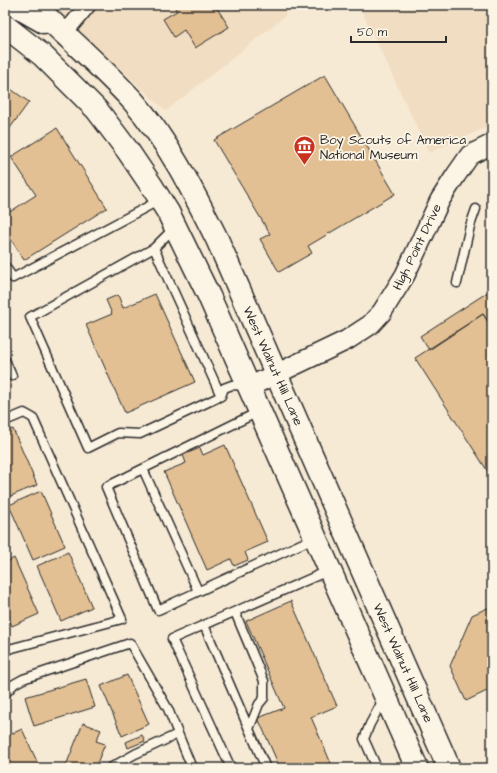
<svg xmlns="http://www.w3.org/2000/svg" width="497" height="773" font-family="'Architects Daughter',sans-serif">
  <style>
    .built { fill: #f1ddc2 }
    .building { fill: #e2c094; stroke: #2b2b2b }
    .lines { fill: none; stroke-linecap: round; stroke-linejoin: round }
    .service-casing { stroke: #2b2b2b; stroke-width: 11 }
    .minor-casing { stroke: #2b2b2b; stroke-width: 18 }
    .tertiary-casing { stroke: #2b2b2b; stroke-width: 22 }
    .secondary-casing { stroke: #2b2b2b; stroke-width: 25 }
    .service { stroke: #fcf5e5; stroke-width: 8 }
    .minor { stroke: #fcf5e5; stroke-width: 15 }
    .tertiary { stroke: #fcf5e5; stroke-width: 19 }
    .secondary { stroke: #fcf5e5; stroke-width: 22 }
    .labels { text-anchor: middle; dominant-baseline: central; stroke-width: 3.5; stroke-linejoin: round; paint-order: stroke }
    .poi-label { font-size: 13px; fill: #2b2b2b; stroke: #fcf5e5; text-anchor: start }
    .street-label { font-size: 13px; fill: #2b2b2b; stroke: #fcf5e5 }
  </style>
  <rect width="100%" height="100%" fill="#f7ead5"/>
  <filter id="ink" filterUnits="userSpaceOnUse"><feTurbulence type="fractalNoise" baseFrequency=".025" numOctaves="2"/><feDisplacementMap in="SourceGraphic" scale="8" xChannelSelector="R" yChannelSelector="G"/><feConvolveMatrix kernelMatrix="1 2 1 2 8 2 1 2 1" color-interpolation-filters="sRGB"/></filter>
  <g filter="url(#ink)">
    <!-- built -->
    <path class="built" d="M50 5H287L285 16 166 111Z
      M359 5H492V125L429 153Z"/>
    <!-- building -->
    <path class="building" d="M173 5H215L229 27 195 48 184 30 174 37 163 19 177 11Z
      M325 75 395 194 308 246 312 253 279 272 260 239 270 234 214 140Z
      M5 85 29 102 5 135Z
      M57 128 107 208 24 260 5 230V215L36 195 11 157Z
      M488 292 492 298V328L483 314 429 350 420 336Z
      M155 294 195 382 125 413 86 325 112 314 106 300 118 295 123 308Z
      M483 314 492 328V478L415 358Z
      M13 429 37 485 6 498 5 495V433Z
      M225 445 268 542 245 552 248 560 234 566 231 559 207 570 164 472 186 463 183 455 200 448 203 455Z
      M41 491 65 546 33 560 9 505Z
      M68 552 92 607 61 621 37 566Z
      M14 558 39 614 12 626 5 610V563Z
      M291 601 337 706 311 717 333 768H280L258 718 284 708 246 621Z
      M492 606V691L489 690 466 701 450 666 472 615Z
      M127 675 149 724 122 736 101 686Z
      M86 679 95 707 34 726 25 697Z
      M83 723 101 730 96 741 105 744 95 768H65Z
      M22 729 40 768H9L5 759V737Z
      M142 735 145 741 128 748 126 742Z"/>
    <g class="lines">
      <defs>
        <path id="service" d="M174 228 154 248 30 317 88 448 118 433 140 434 221 396 224 388 232 385 247 386
          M154 248 221 396
          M5 266 13 278 160 200
          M457 283 470 226 476 209
          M5 360 12 376
          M260 411 106 487 158 610 314 538
          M5 421 24 413 33 418 122 619 5 650
          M143 469 198 591
          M235 612 264 681V698L259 704 249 729 266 768
          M204 625 249 729
          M5 694 14 684 23 679 130 643 168 709 192 768
          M110 768 135 754 178 734
          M231 768 172 639 330 570
          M377 768 364 739 370 724 383 700"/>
        <path id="minor" d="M64 34 88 5"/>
        <path id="tertiary" d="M249 387 347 340 370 325 382 312 405 275 440 200 456 175 470 155 492 144"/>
        <path id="secondary" d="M14 5 44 22
          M34 5C67 37 102 67 133 101 168 141 193 191 217 239L449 768
          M5 26 42 55 97 110 128 151 153 188 168 212 209 296 417 768"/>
      </defs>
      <!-- service casing -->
      <use href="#service" class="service-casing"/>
      <!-- minor casing -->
      <use href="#minor" class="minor-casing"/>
      <!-- tertiary casing -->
      <use href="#tertiary" class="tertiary-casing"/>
      <!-- secondary casing -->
      <use href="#secondary" class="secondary-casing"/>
      <!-- service -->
      <use href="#service" class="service"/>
      <!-- minor -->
      <use href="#minor" class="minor"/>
      <!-- tertiary -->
      <use href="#tertiary" class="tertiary"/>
      <!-- secondary -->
      <use href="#secondary" class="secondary"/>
    </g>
  </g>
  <!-- icons -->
  <defs>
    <symbol id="museum-pin" viewBox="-11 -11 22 30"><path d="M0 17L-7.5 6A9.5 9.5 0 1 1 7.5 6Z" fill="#c8321e" stroke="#fcf5e5"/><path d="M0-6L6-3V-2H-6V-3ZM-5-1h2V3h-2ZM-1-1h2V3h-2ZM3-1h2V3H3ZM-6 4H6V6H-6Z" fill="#fff"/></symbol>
  </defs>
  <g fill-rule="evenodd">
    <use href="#museum-pin" x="292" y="134" width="25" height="34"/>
  </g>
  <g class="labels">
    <!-- poi labels -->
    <g class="poi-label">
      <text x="320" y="140">Boy Scouts of America<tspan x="320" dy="15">National Museum</tspan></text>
    </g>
    <!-- street labels -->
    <g class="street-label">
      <text transform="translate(417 247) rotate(-64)">High Point Drive</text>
      <text transform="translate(273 366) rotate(66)">West Walnut Hill Lane</text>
      <text transform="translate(403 663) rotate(66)">West Walnut Hill Lane</text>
    </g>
  </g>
  <!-- margin -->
  <rect width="497" height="773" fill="none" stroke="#fcf5e5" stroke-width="20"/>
  <rect x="10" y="10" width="477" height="753" fill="none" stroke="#2b2b2b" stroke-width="1.5" filter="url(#ink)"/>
  <!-- scale -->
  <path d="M351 36v6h95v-6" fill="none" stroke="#2b2b2b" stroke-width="2"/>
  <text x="357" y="36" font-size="12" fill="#2b2b2b" stroke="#fcf5e5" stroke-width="3" paint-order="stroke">50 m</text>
</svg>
